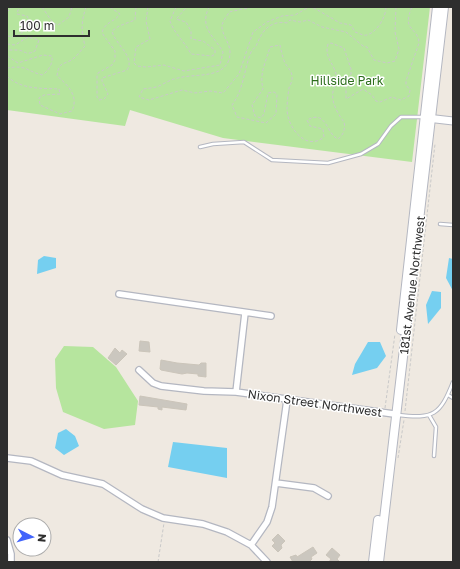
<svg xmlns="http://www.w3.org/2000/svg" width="460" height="569" font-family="'Golos Text',sans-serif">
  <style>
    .green { fill: #b6e59e }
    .water { fill: #75cff0 }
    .building { fill: #cbc7bf; stroke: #cbc5ba }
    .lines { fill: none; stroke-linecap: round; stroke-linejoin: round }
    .service-casing { stroke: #b4b7c1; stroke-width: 4.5 }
    .minor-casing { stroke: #b4b7c1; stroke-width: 8 }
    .tertiary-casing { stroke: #b4b7c1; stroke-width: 9 }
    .secondary-casing { stroke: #b4b7c1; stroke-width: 10 }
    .path { stroke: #c9c9c9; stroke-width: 1; stroke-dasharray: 3 2; stroke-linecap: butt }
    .service { stroke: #fff; stroke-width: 2.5 }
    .minor { stroke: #fff; stroke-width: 5.5 }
    .tertiary { stroke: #fff; stroke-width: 7 }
    .secondary { stroke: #fff; stroke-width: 8 }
    .labels { text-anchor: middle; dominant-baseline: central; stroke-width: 3; stroke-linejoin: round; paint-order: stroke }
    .park-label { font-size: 12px; fill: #2c6e1b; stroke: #fff }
    .street-label { font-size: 12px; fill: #2e2e2e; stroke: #fff }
  </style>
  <rect width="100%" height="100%" fill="#efe9e1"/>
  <!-- green -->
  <path class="green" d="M7 7H430L412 162 223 138 130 110 125 126 7 110Z
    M64 346 93 347 116 367 138 401 135 425 104 429 63 412 56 388 55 359Z"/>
  <!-- water -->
  <path class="water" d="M44 256 56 258V268L37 274 38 260Z
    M449 258 453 259V291L446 278Z
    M432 291 441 292V308L428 324 426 305Z
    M368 342H380L386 356 377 368 352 375 355 364Z
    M66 429 75 436 79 446 64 455 55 448 58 433Z
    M173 442 227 448V478L168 467Z"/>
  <!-- building -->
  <path class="building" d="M140 341 149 342 150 352 139 351Z
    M115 348 120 353 122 350 127 354 116 365 108 358Z
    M161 360 177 363 199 365 201 363H206V377L198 376V374L187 373 182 374 161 370 160 369Z
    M140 396 187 404 186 410 162 407V410L158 409V407L139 405Z
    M278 534 285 541 281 545 282 548 278 552 272 546 275 543 272 540Z
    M313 547 317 553 311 557 312 559 309 562H293L290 557 296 555 297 557Z
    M332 548 340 555 337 559 340 562H329L331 559 326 555Z"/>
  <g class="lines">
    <defs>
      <path id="service" d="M200 147 213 144 244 142 272 160 328 163 361 154 378 144 391 126 401 117H424
        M440 224 453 225
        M448 395 453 398
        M398 415C434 419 440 415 453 382
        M429 415 436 427 434 456"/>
      <path id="minor" d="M119 294 271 316
        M139 370 153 383 161 386 204 391 236 392 394 414
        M236 392 245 313
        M7 458 31 461 62 475 103 484 142 509 163 518 203 524 227 532 251 545 267 562
        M276 483 314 488 328 496
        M7 540 11 554V562
        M251 545 267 522 272 507 287 400"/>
      <path id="tertiary" d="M427 118 453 121"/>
      <path id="secondary" d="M401 330 437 7
        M373 562 378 520
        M379 562 444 7"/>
    </defs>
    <!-- service casing -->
    <use href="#service" class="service-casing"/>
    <!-- minor casing -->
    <use href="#minor" class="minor-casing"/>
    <!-- tertiary casing -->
    <use href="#tertiary" class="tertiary-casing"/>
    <!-- secondary casing -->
    <use href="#secondary" class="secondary-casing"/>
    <!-- path -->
    <path class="path" d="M42 7 53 23 58 25 69 17 72 7
      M110 7 120 14C115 22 104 22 102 33L115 51V60L112 65 98 73 97 76V97L99 100 104 99 108 94 102 81V78L127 70C136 57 114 43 112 31L119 26 135 20 136 7
      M148 7 146 21 150 39 136 47 134 63 137 66 146 67 164 65 184 71 220 65 223 52C214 36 199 28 209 7
      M176 7 170 21C175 35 185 42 191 54L212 56 215 54V50L203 41 191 39V31L186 22 176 19 187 7
      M252 7 229 12C227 17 221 22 222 28 223 36 230 44 230 52 230 80 196 73 178 78 172 79 167 82 161 85 156 88 149 88 143 89L139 97 149 100 182 90 195 93 210 91 223 93 239 74 253 32 267 22 282 16 295 15 309 7 314 8 340 23 351 25 355 32C359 33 363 36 367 35 377 32 386 17 386 7
      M396 7 395 32 399 49 395 61 387 63 374 60 367 47 363 46 346 32 322 27 308 20 300 22 290 20 287 23C270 20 262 31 257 44 256 47 253 49 251 52 244 69 244 89 232 105L237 117 266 123 276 114 277 94 274 92 268 93 264 114 261 118 255 116 252 105 263 89C259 73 266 62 270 47L280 45C281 50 283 59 285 63 288 68 293 72 292 79 292 82 290 85 289 88 288 94 287 103 287 109 287 127 306 152 324 137L323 129 310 126 307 120C327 109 326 134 338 139 343 136 346 128 344 122 336 112 327 94 337 84 338 64 323 60 328 44L331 43 344 48 351 69V74L346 81V99L363 89 372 95 376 101 380 102 392 97 401 100 409 96 410 90 406 85V81L419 43C418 26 401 32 412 7
      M7 12 12 7
      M7 36 16 37 30 26V22L27 16 17 14 18 10 23 7
      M7 44 15 45 28 37 39 40 35 51C25 56 26 51 18 50 15 50 11 50 7 50
      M7 56 18 63 43 55 52 56C53 64 48 72 42 75 24 70 28 65 7 68
      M7 76C21 90 42 88 59 89L60 94 44 95 39 98 40 105 60 114 72 111C79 96 68 85 57 76 59 60 64 66 74 58 78 55 81 50 85 46 81 30 81 23 86 7
      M385 408 395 334
      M405 411 435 144
      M398 458 404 420
      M158 562 164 523"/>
    <!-- service -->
    <use href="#service" class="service"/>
    <!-- minor -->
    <use href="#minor" class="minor"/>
    <!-- tertiary -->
    <use href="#tertiary" class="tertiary"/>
    <!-- secondary -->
    <use href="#secondary" class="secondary"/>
  </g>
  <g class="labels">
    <!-- park labels -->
    <g class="park-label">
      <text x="347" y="80">Hillside Park</text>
    </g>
    <!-- street labels -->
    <g class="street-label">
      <text transform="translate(412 285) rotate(-83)">181st Avenue Northwest</text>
      <text transform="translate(315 403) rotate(8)">Nixon Street Northwest</text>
    </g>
  </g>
  <!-- border -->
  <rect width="460" height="569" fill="none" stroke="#2e2e2e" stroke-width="16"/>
  <!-- north arrow -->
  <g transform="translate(32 537) rotate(96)"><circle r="19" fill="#ffffff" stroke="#ababab"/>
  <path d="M0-3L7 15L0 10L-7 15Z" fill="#4264fb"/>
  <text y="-6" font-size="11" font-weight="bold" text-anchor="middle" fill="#2e2e2e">N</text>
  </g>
  <!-- scale -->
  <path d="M14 30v6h75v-6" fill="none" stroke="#2e2e2e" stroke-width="2"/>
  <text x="20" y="30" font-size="12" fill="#2e2e2e" stroke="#ffffff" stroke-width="3" paint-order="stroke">100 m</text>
</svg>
